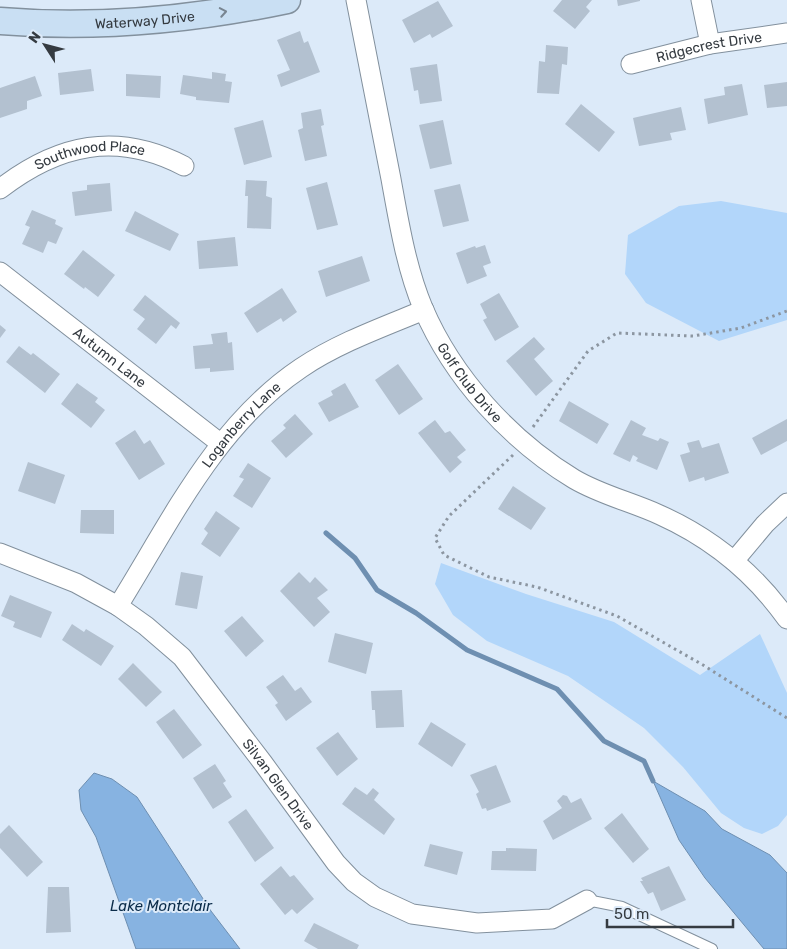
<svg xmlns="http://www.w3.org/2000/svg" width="787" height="949" font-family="Rubik,sans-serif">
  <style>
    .green { fill: #b2d6fa }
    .water { fill: #87b3e1; stroke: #6e8fb1 }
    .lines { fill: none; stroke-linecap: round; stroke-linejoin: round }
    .stream { stroke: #6e8fb1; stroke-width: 5 }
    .building { fill: #b3c1d0 }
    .lane-casing { stroke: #82909d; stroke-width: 12 }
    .street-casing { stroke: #82909d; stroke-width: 21 }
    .secondary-casing { stroke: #82909d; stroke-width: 29 }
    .path { stroke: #8c96a1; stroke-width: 3; stroke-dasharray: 2.5 4; stroke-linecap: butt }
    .lane { stroke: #fff; stroke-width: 10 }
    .street { stroke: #fff; stroke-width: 19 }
    .secondary { stroke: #c9dff3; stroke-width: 26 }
    .oneway { stroke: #788591 }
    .labels { text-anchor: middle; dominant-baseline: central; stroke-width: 4; stroke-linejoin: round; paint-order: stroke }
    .street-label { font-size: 14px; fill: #353b41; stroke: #dceaf9 }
    .water-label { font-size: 15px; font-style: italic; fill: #0b2c4a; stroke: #dceaf9 }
  </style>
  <rect width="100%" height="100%" fill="#dceaf9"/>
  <!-- green -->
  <path class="green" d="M721 201 787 213V320L719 341 646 303 625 274 628 235 679 206Z
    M441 563 526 594 614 622 700 675 760 634 787 693V815L778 826 762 834 744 828 721 813 683 767 644 728 568 676 487 641 453 615 435 584Z"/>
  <!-- water -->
  <path class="water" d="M94 773 112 779 137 797 211 911 240 949H136L96 837 81 810 79 790Z
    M653 781 705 811 722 829 770 855 787 873V949H764L705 878 679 840Z"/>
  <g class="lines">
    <!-- stream -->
    <path class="stream" d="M326 533 355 558 377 590 416 613 467 650 557 689 604 741 644 761 653 781"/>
  </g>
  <!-- building -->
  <path class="building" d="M562 0H592L586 7 590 11 575 29 553 11Z
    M617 0H640V1L618 6Z
    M438 1 453 26 432 38 430 34 414 43 402 20Z
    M300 31 304 43 308 41 320 72 281 87 277 75 290 70 277 40Z
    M546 45 568 47 567 65 562 64 559 94 537 93 539 61 545 62Z
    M437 64 442 101 420 104 418 90 414 91 410 68Z
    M91 69 94 91 60 95 58 73Z
    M212 72 226 74 225 81 232 82 229 103 196 100V97L180 94 183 75 212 79Z
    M126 74 161 76 160 98 126 96Z
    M35 76 42 96 27 101V109L0 118V88Z
    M787 82V106L767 108 764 85Z
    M742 84 748 115 708 124 704 99 725 95 724 87Z
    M581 104 615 132 599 152 565 124Z
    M681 107 686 130 670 133 672 140 639 146 633 118Z
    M321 109 324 125 321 126 327 156 305 161 298 130 303 128 301 113Z
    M263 120 272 157 244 165 234 128Z
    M443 120 452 164 430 169 419 125Z
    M246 180 267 181 266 196 272 198 271 229 247 228 248 196H245Z
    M327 182 338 225 317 230 306 188Z
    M110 183 112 211 75 216 72 192 87 190V185Z
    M460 184 469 221 443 227 434 190Z
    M32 210 56 220 55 224 63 228 56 244 48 241 43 253 22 244 30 227 25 225Z
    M135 211 179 234 170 251 125 231Z
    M235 237 238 266 199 269 197 241Z
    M485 245 491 263 483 266 487 276 467 284 456 253 475 246 476 248Z
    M83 250 115 275 98 297 85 287 84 289 64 274Z
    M362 256 370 281 326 297 318 271Z
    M282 288 297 312 283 322 281 318 257 333 244 313Z
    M499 293 519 327 495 341 483 320 487 318 480 304Z
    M145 295 180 323 176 329 171 325 156 344 137 329 145 319 133 310Z
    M0 325 6 330 0 338Z
    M227 332 228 343 232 342 234 370 210 372V368L195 369 193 346 213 344 211 334Z
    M534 337 545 349 534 359 553 381 536 396 506 361Z
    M19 346 31 355 33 353 60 374 45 393 6 362Z
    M398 364 423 399 399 415 375 380Z
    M77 383 98 398 95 402 105 410 91 428 61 404Z
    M345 383 359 407 329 422 318 403 333 395 331 391Z
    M569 401 609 424 597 444 559 421Z
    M295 414 313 434 286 458 271 441 286 428 283 425Z
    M787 419V441L761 455 752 438Z
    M435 420 445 433 450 431 466 450 457 457 462 462 450 473 418 433Z
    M631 420 646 428 642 435 658 441 660 438 669 442 657 470 636 461 638 458 633 455 630 462 613 454Z
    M135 430 144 444 150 440 165 464 139 480 115 443Z
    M699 440 702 448 719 443 729 473 705 481 704 477 689 482 680 455 690 452 687 443Z
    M28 462 65 475 55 504 18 491Z
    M248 463 271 478 252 508 233 496 244 479 239 477Z
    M513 486 546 508 531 530 498 509Z
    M81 510H114V534L80 533Z
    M216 511 240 528 220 557 201 544 208 533 204 529Z
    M181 572 203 576 197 609 175 605Z
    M299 572 310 583 315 577 328 590 317 598 330 612 314 627 280 591Z
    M10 595 52 612 41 638 13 627 15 622 1 616Z
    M242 616 264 641 246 657 224 631Z
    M72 624 84 632 86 629 114 646 101 666 62 640Z
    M335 633 373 643 366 674 328 662Z
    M133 663 162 692 146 707 118 679Z
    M283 675 295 691 301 687 312 702 286 721 275 705 278 703 266 687Z
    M402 690 404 727 376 728 375 710H372L371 691Z
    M174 709 202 745 183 759 156 722Z
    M431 722 466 744 452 767 418 744Z
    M338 732 358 759 337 776 316 748Z
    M215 764 226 781 223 783 232 797 213 809 193 778Z
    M496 765 511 802 487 811 486 808 482 809 476 794 479 792 470 775Z
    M355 787 367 795 373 788 379 793 374 800 395 819 384 835 342 804Z
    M563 795 567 796 571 803 581 798 592 819 553 840 543 821 562 808 557 801Z
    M246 809 274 848 255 862 228 822Z
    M622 813 649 849 633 863 604 828Z
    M9 825 43 862 27 877 0 848V834Z
    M430 844 463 852 457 875 424 866Z
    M506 848 537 849 536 871 491 870 492 851H506Z
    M281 866 290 877 294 875 314 899 297 914 292 909 285 915 260 884Z
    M669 866 686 900 661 911 653 892 648 894 640 881H643L641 878Z
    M48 887H69L71 932 46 933Z
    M314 923 359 945 357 949H318L304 941Z"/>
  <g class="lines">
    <defs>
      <path id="lane" d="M587 900 622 907 712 949"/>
      <g id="street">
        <path id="s1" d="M356 0C368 60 379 119 391 179 399 223 406 267 423 308 453 378 510 440 574 479 601 495 632 502 660 515 711 538 755 574 787 619"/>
        <path d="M701 0 710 44"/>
        <path id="s2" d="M631 64 710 44 787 33"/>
        <path id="s3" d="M0 189C58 144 117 131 184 166"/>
        <path id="s4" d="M0 272 220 443"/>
        <path id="s5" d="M0 553 76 583 118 606 146 626 182 657 263 763 336 863 354 882 375 897 412 914 477 923 552 919 587 900"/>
        <path d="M734 561 765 524 787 503"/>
        <path id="s6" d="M118 606C171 521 216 425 301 368 338 343 383 327 424 310"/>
      </g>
      <g id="secondary">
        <path id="s7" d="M0 21C97 29 192 20 287 0"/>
      </g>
    </defs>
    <!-- lane casing -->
    <use href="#lane" class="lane-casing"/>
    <!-- street casing -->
    <use href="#street" class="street-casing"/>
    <!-- secondary casing -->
    <use href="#secondary" class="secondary-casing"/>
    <!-- path -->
    <path class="path" d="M533 427 588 351 617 333 693 336 741 328 787 311
      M513 455 449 516 435 538 444 555 489 577 537 587 617 616 703 665 787 718"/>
    <!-- lane -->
    <use href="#lane" class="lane"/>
    <!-- street -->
    <use href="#street" class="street"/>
    <!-- secondary -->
    <use href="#secondary" class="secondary"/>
  </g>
  <!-- one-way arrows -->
  <defs><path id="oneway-chevron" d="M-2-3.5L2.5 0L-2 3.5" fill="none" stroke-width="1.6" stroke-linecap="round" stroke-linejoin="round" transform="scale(1.25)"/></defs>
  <use class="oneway" href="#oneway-chevron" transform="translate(223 12) rotate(-10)"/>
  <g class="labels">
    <!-- street labels -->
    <g class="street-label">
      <text stroke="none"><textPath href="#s7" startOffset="145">Waterway Drive</textPath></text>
      <text stroke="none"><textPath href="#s2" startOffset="80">Ridgecrest Drive</textPath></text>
      <text stroke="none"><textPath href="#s3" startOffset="99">Southwood Place</textPath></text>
      <text stroke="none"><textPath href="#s4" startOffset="139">Autumn Lane</textPath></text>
      <text stroke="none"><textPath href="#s1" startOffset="404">Golf Club Drive</textPath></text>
      <text stroke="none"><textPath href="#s6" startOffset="220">Loganberry Lane</textPath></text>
      <text stroke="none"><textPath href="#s5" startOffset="371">Silvan Glen Drive</textPath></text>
    </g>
    <!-- water labels -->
    <g class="water-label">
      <text x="161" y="906">Lake Montclair</text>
    </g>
  </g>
  <!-- north arrow -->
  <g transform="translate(45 45) rotate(306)" stroke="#dceaf9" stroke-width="4" paint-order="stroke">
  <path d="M0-4L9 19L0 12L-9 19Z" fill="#353b41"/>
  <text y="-8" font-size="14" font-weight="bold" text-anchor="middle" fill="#353b41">N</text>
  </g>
  <!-- scale -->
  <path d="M607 919v8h126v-8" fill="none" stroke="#353b41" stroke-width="2.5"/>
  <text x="614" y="919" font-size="15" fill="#353b41" stroke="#dceaf9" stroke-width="4" paint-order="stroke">50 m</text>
</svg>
